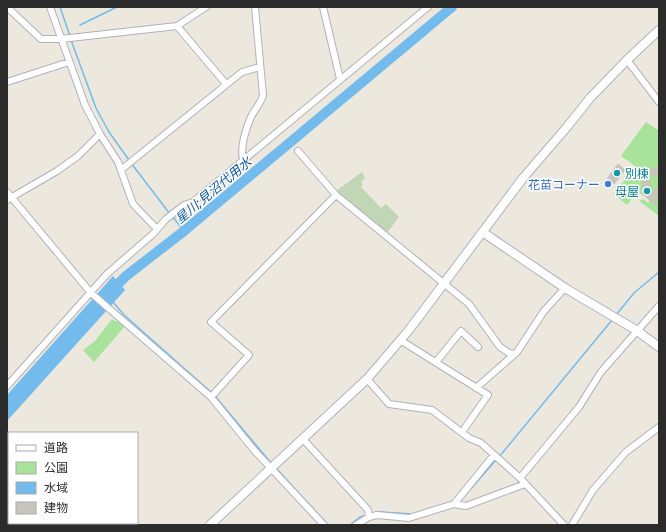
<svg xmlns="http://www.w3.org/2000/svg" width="666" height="532" font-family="'Noto Sans','Noto Sans JP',sans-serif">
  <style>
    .green { fill: #a9e29a }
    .cemetery { fill: #c0d6b4 }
    .water { fill: #72bbec }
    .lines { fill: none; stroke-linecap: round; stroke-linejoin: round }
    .stream { stroke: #72bbec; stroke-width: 1.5 }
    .river { stroke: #72bbec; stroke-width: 10 }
    .building { fill: #c8c4bc; stroke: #c8c4b7 }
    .minor-casing { stroke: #b1b1be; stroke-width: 8 }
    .tertiary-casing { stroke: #b1b1be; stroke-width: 10 }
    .minor { stroke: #fff; stroke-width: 6 }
    .tertiary { stroke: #fff; stroke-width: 8 }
    .culture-dot { fill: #0f9aa8; stroke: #fff; stroke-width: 1.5 }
    .shop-dot { fill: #3f7fe0; stroke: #fff; stroke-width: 1.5 }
    .labels { text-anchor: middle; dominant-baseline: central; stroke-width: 3; stroke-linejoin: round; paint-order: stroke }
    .culture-label { font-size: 12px; fill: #0d838f; stroke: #fff; text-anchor: start }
    .shop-label { font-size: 12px; fill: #366cbe; stroke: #fff; text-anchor: end }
    .water-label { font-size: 13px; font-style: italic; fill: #105799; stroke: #fff }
  </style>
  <rect width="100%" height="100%" fill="#ece8dd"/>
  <!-- green -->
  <path class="green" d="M646 122 658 130 659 129V216L639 201 643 199 648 203 650 199 644 194H636L627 205 614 194 635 166 621 156Z
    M112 319 125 326 94 362 83 350 95 341Z"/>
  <!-- cemetery -->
  <path class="cemetery" d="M362 172 365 178 361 182 363 184 361 187 381 208 386 204 399 217 386 234 336 191Z"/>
  <!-- water -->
  <path class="water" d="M113 276 125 290 7 421V395Z"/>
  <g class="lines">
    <!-- stream -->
    <path class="stream" d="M60 7 70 36
      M80 25 117 7
      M71 40 96 108 109 132 129 160
      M131 163 170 214
      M173 217 184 231
      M113 302 124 315 212 393
      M616 315 634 293 659 272
      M215 396 271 463
      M499 457 612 320
      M275 467 328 525
      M460 501 496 460
      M380 512 412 514
      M350 525 360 517 367 515"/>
    <!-- river -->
    <path class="river" d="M110 292 126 276 184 231 452 7"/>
  </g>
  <!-- building -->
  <path class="building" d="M618 164 625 170 614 184 607 179Z
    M656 166 659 172 653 177 649 172Z
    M643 178H650V189L653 192 659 185V199L654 195 653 197 658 201 656 205 642 194Z"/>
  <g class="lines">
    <defs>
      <path id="minor" d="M7 7 41 39H61L177 26 206 7
        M50 7 85 105 100 134 118 162 133 204 157 229
        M323 7 340 79
        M177 26 226 84
        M627 60 659 102
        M7 82 69 62
        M298 151 336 195
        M243 159C240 147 246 128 251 117 255 109 261 103 263 95L255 7
        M122 169 242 72 260 67
        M7 192 91 293 211 397 254 450 324 525
        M7 200 57 171 78 156 100 134
        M400 340 488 395 462 432
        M436 362 461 331 478 347
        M367 379 389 404 432 410 469 438 481 443 520 478 564 525
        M7 386 107 274 153 234 166 219 184 205 193 202 428 7
        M476 388 517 352 544 311 565 288
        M211 397 249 355 211 322 336 195 469 304 500 347 509 353 514 354
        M302 438 368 510 369 517
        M520 478 579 407 601 372 659 306
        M454 504 466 506 525 484
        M356 525 369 517 377 515 409 518 454 504 494 455
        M572 525 593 490 626 452 659 427"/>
      <path id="tertiary" d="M484 233 565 288 636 330 659 347
        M210 525 367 379 409 330 523 178 567 127 590 98 627 60 659 30"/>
    </defs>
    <!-- minor casing -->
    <use href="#minor" class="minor-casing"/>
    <!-- tertiary casing -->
    <use href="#tertiary" class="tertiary-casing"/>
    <!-- minor -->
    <use href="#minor" class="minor"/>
    <!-- tertiary -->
    <use href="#tertiary" class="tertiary"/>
  </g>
  <!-- markers -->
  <g class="culture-dot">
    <circle cx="617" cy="173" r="4"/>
    <circle cx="647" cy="191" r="4"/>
  </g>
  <circle class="shop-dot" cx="608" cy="184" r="4"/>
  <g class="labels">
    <!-- culture labels -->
    <g class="culture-label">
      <text x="625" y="173">別棟</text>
      <text x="639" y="191" text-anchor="end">母屋</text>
    </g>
    <!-- shop labels -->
    <g class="shop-label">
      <text x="600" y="184">花苗コーナー</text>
    </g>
    <!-- water labels -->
    <g class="water-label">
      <text transform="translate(213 190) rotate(-40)">星川;見沼代用水</text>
    </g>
  </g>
  <!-- border -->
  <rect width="666" height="532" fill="none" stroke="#2b2b2b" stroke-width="16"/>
  <!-- legend -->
  <rect x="8" y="432" width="130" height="92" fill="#ffffff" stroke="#aaaaaa"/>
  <rect x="16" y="445" width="20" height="6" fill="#ffffff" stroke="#aaaaaa"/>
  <text x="44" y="452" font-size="12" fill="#2b2b2b">道路</text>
  <rect x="16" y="462" width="20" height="12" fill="#a9e29a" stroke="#aaaaaa"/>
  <text x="44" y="472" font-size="12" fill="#2b2b2b">公園</text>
  <rect x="16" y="482" width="20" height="12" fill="#72bbec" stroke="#aaaaaa"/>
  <text x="44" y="492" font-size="12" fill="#2b2b2b">水域</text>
  <rect x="16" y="502" width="20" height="12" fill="#c8c4bc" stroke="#aaaaaa"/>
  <text x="44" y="512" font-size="12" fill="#2b2b2b">建物</text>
</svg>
